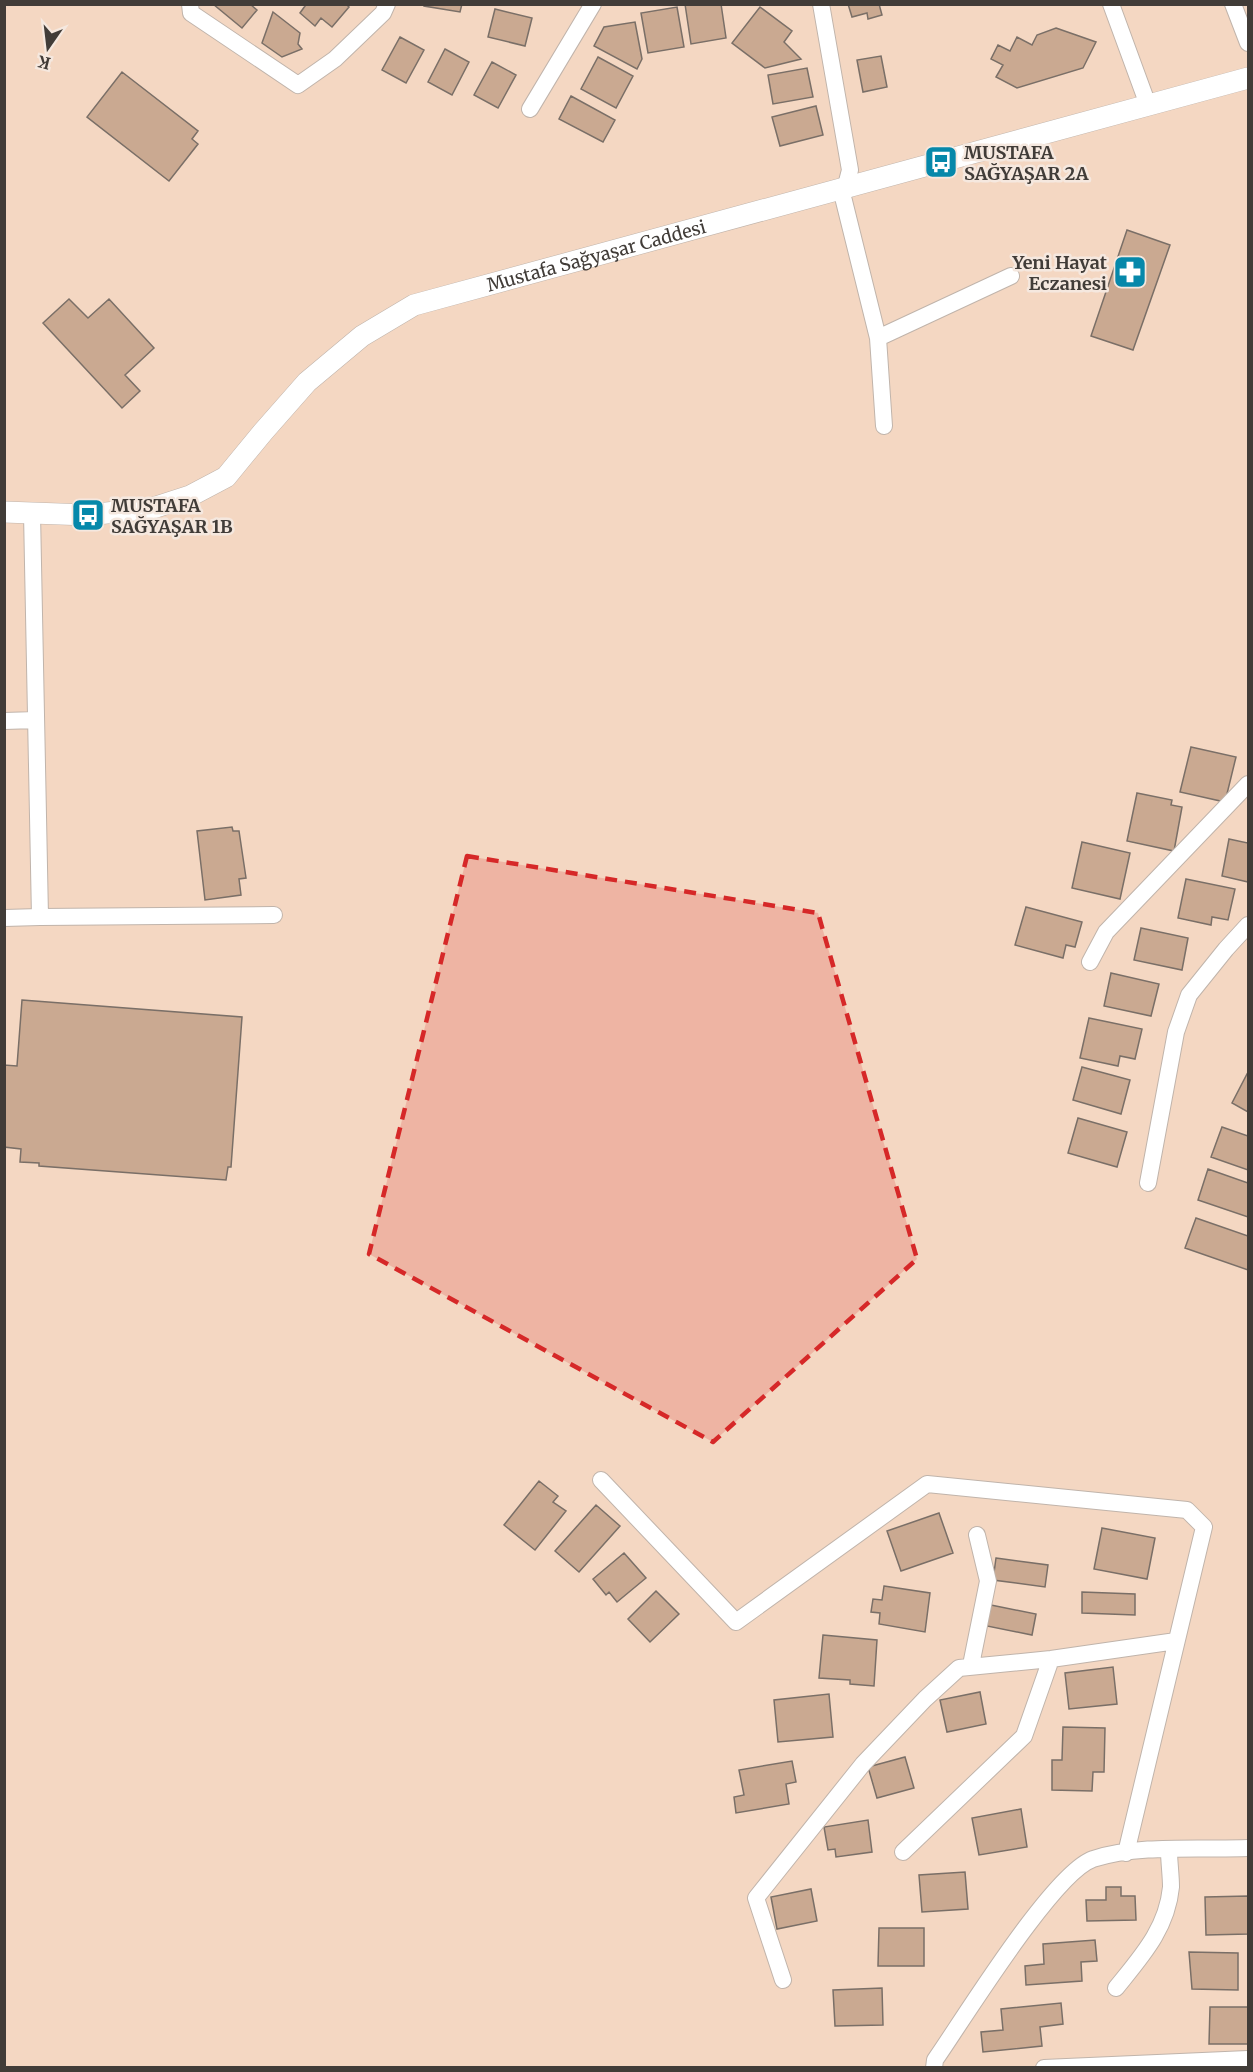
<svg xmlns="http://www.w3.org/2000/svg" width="1253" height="2072" font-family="Merriweather,serif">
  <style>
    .green { fill: #f4d7c2 }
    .building { fill: #caa991; stroke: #7a6f67; stroke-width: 1.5 }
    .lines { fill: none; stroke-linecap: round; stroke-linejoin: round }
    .minor-casing { stroke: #c0b4ab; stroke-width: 18 }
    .tertiary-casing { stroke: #c0b4ab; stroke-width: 22 }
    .minor { stroke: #fff; stroke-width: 16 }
    .tertiary { stroke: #fff; stroke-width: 21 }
    .marked { fill: #d62828; fill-opacity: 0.2; stroke: #d62828; stroke-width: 4.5; stroke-dasharray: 12 8; stroke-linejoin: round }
    .labels { text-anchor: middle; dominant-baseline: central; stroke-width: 5; stroke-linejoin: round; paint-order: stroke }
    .poi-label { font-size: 18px; font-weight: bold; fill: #413c38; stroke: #f5e8df; text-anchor: start }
    .street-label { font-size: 18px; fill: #413c38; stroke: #f5e8df }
  </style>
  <rect width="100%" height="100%" fill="#f5e8df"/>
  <!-- green -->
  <path class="green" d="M5 5H1248V2067L5 2068Z"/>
  <!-- building -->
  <path class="building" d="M213 4H250L257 10 242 28Z
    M303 4H346L349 7 332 27 321 18 315 26 300 13 305 6Z
    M424 4H462L460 12 424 6Z
    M685 4H721L726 38 691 44Z
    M848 4H879L882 15 868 19 867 13 852 17Z
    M677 7 684 47 648 53 641 13Z
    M760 7 792 31 784 42 801 59 765 68 732 43Z
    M495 9 532 18 525 46 488 37Z
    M273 12 300 33 298 44 302 49 282 57 262 43Z
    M635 22 642 59 637 69 594 46 604 27Z
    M1056 28 1096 42 1083 68 1017 88 996 77 1003 65 991 59 998 45 1010 51 1017 37 1032 45 1037 35Z
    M400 37 424 50 406 83 382 70Z
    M445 49 469 62 452 95 428 82Z
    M881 56 887 87 863 92 857 60Z
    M598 57 633 76 616 108 581 89Z
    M492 62 516 75 498 108 474 95Z
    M807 68 813 97 773 104 768 75Z
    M122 72 198 131 192 139 198 144 169 181 87 117Z
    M571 96 615 120 603 142 559 119Z
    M816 106 823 135 780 146 772 117Z
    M1127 230 1170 245 1133 350 1091 336Z
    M69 299 88 318 109 299 154 348 125 375 140 391 122 408 43 323Z
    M1191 747 1236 757 1225 802 1180 792Z
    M1137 793 1172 800 1171 805 1182 807 1174 851 1127 841Z
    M232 827 233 831H239L246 878 239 879 241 895 205 900 197 831Z
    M1229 839 1248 843V882L1222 876Z
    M1082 842 1130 853 1120 899 1072 888Z
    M1186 879 1235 889 1228 920 1212 917 1211 925 1178 918Z
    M1026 907 1082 922 1075 947 1066 945 1063 958 1015 945Z
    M1141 928 1188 938 1182 970 1134 960Z
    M1111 973 1159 984 1151 1016 1104 1006Z
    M22 1000 242 1017 231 1167H228L226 1180 39 1166V1163L20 1162 21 1149 4 1147V1065L17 1066Z
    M1089 1018 1142 1029 1135 1059 1120 1056 1118 1066 1080 1058Z
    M1082 1067 1130 1080 1121 1114 1073 1100Z
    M1247 1074 1248 1075V1112L1232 1103Z
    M1078 1118 1127 1132 1117 1167 1068 1153Z
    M1222 1127 1248 1136V1170L1211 1157Z
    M1208 1169 1248 1183V1217L1198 1200Z
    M1196 1218 1248 1236V1270L1185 1248Z
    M539 1481 558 1496 553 1502 566 1511 535 1550 504 1525Z
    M596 1505 620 1526 579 1572 555 1551Z
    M939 1513 953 1553 901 1571 887 1531Z
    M1102 1528 1155 1538 1147 1579 1094 1569Z
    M624 1553 646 1578 617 1602 609 1592 606 1595 593 1579Z
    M996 1558 1048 1565 1045 1587 993 1580Z
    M884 1586 930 1593 925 1632 879 1624 880 1613 871 1612 873 1599 882 1600Z
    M656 1591 679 1614 650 1642 628 1619Z
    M1082 1592 1135 1594V1615L1082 1613Z
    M986 1604 1036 1614 1032 1635 982 1625Z
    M823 1635 877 1640 874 1686 850 1684V1680L819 1678Z
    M1113 1667 1117 1704 1069 1709 1065 1673Z
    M980 1692 986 1724 947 1732 940 1700Z
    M829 1694 833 1737 778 1742 774 1700Z
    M1063 1727 1105 1728 1104 1772H1093L1092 1791 1052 1790V1760H1062Z
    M905 1757 914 1788 877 1798 868 1767Z
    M792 1761 796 1782 786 1784 789 1804 736 1813 734 1797 744 1795 739 1770Z
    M1021 1809 1027 1847 979 1855 972 1818Z
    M868 1820 872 1852 836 1857 835 1849 828 1850 824 1827Z
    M965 1872 968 1909 922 1912 919 1875Z
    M1106 1887H1121V1896H1135L1136 1920 1087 1921 1086 1900H1106Z
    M811 1889 817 1921 777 1929 771 1897Z
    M1248 1896V1934L1206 1935 1205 1897Z
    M879 1928H924V1966H878Z
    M1095 1940 1097 1961 1081 1962 1082 1981 1026 1985 1025 1966 1044 1964 1043 1944Z
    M1189 1952 1238 1953V1990L1192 1989Z
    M882 1988 883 2025 835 2026 833 1990Z
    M1061 2003 1063 2024 1040 2027 1042 2046 983 2052 981 2032 1003 2030 1001 2009Z
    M1210 2007H1248V2044H1209Z"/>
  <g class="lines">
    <defs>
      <path id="minor" d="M190 4 191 13 298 85 335 59 383 13 387 4
        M821 4 850 170 843 197 878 338 884 426
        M1111 4 1148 105
        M1233 4 1248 43
        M530 109 593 4
        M878 338 1011 276
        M32 513 40 917 274 915
        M4 721 36 720
        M4 918 40 917
        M1090 962 1106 932 1248 784
        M1148 1183 1176 1032 1189 995 1226 949 1248 925
        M601 1480 736 1622 927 1484 1187 1510 1204 1527 1126 1853
        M971 1665 988 1581 977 1535
        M903 1852 1024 1736 1051 1659
        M783 1980 756 1898 863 1764 925 1699 959 1668 1051 1659 1176 1641
        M1116 1988C1141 1957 1167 1929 1171 1887 1171 1875 1169 1862 1169 1850
        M934 2068 935 2060C963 2020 1053 1873 1093 1859 1140 1844 1199 1850 1248 1848
        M1044 2068 1248 2059"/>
      <g id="tertiary">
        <path id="s1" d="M4 512 88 515 153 508 190 496 226 477 263 432 307 382 362 336 414 305 1248 78"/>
      </g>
    </defs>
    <!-- minor casing -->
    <use href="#minor" class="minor-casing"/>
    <!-- tertiary casing -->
    <use href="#tertiary" class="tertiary-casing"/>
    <!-- minor -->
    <use href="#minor" class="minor"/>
    <!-- tertiary -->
    <use href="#tertiary" class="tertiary"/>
  </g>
  <!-- marked area -->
  <path class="marked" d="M467 856 818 913 917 1259 713 1442 369 1254Z"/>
  <!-- icons -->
  <defs>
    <symbol id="bus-square" viewBox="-11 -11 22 22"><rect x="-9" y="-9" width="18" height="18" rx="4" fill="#0688aa" stroke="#f5e8df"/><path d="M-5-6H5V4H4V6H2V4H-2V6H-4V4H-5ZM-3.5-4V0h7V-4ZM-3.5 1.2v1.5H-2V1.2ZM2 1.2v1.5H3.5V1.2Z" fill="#fff"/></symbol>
    <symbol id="pharmacy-square" viewBox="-11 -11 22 22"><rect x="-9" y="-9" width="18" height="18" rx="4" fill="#0688aa" stroke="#f5e8df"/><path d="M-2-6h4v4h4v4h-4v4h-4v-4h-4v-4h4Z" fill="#fff"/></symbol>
  </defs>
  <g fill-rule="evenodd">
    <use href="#bus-square" x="922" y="143" width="38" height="38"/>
    <use href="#pharmacy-square" x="1111" y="253" width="38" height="38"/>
    <use href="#bus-square" x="69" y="496" width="38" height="38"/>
  </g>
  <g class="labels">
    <!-- poi labels -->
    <g class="poi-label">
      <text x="964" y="152">MUSTAFA<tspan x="964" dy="21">SAĞYAŞAR 2A</tspan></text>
      <text x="1107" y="262" text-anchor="end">Yeni Hayat<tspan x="1107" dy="21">Eczanesi</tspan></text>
      <text x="111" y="505">MUSTAFA<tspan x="111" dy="21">SAĞYAŞAR 1B</tspan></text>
    </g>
    <!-- street labels -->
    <g class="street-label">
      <text stroke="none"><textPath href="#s1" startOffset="675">Mustafa Sağyaşar Caddesi</textPath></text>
    </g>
  </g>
  <!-- border -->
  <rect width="1253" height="2072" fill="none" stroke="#413c38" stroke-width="12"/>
  <!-- north arrow -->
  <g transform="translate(48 48) rotate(194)" stroke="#f5e8df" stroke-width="4.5" paint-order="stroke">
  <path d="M0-4.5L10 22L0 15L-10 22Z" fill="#413c38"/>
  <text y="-9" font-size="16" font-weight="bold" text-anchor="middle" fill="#413c38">K</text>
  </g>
</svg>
